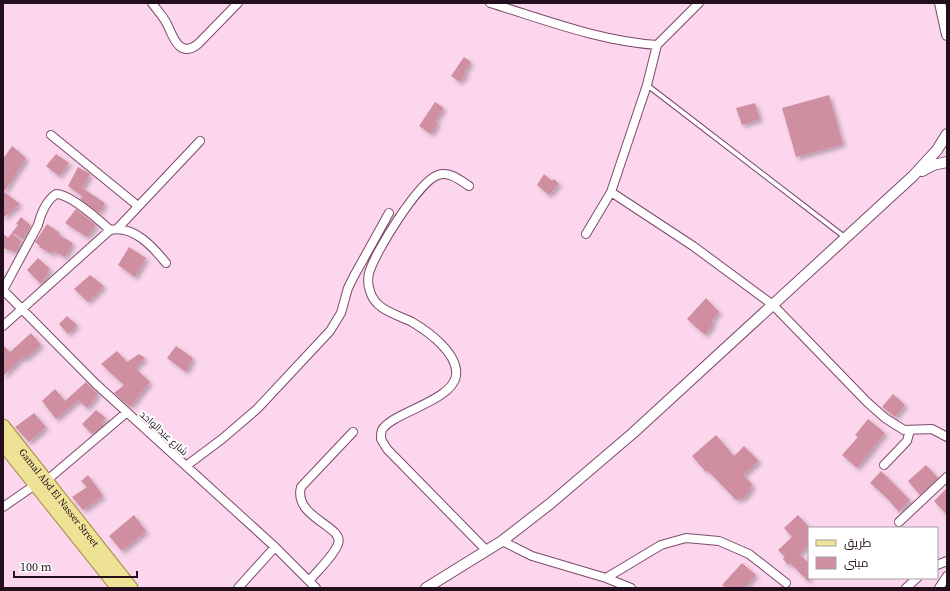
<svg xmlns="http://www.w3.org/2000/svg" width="950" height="591" font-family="'Source Serif 4',Cairo,serif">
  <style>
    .building { fill: #d08ea1; filter: url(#shadow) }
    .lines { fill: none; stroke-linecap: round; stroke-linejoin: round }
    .service-casing { stroke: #7c496b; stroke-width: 6 }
    .minor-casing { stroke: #7c496b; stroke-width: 10 }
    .tertiary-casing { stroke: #7c496b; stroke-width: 12 }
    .primary-casing { stroke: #9f8b3e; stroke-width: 15 }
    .service { stroke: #fff; stroke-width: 4 }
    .minor { stroke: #fff; stroke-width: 8 }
    .tertiary { stroke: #fff; stroke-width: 10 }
    .primary { stroke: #eee296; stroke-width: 13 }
    .labels { text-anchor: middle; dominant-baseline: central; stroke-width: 4; stroke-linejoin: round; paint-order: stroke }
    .street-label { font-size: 10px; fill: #220e1c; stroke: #fff }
  </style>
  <defs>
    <filter id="shadow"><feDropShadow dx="3" dy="3" stdDeviation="2" flood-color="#0004"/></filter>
  </defs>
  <rect width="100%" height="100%" fill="#fbd6ed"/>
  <!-- building -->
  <path class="building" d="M464 57 471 62 464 73 466 74 460 82 451 76Z
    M829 95 843 144 796 157 782 108Z
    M435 102 444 108 435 121 438 123 431 134 419 126Z
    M755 103 760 119 742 125 736 108Z
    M12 146 26 158 4 192 20 204 3 218V159Z
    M56 154 69 163 59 176 46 166Z
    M78 167 90 174 82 188 105 203 99 213 80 199 82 196 68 186Z
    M544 174 552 181 554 179 559 184 549 195 537 185Z
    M76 209 96 225 87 237 65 223Z
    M21 217 31 226 25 237 24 239 12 233 22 242 18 246 20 247 15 252 3 248V234L8 238 18 225 16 224Z
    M47 224 60 233 59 235 73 243 65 257 54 251 52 254 39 247 40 246 35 242Z
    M129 247 146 258 135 277 118 265Z
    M38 258 50 269 41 284 27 270Z
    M90 275 104 286 88 302 74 289Z
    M706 298 719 312 712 320 713 324 705 335 687 319Z
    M67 316 77 325 68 334 59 324Z
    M31 333 41 345 25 359 23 357 3 376V345L10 352Z
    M176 346 193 358 186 372 167 358Z
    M117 351 127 362 139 354 145 358 135 368 150 382 130 407 114 393 124 385 101 364Z
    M86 382 98 394 87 408 78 400 56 419 42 401 55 389 65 401Z
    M893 394 905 405 895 417 882 407Z
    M96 410 106 418 102 423 104 425 92 434 82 424Z
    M34 413 46 427 29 442 15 427Z
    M868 419 885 433 857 468 842 455 858 437 855 435Z
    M716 435 734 456 744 446 759 461 743 475 752 484 751 489 744 498 736 500 708 471 706 472 692 456Z
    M926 465 938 478 920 495 908 481Z
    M881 471 910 500 899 512 887 498 870 483Z
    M88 475 103 496 83 510 72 497 87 487 81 481Z
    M947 488V515L934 501Z
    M134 515 146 531 122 551 109 536Z
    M798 515 809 527V545L799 554 809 563V582L790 563 788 565 783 559 785 557 778 550 792 537 784 528Z
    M742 563 756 575 744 588H726L722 585Z"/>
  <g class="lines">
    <defs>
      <path id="service" d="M647 85 846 238"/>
      <path id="minor" d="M152 3C157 10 163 16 167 24 173 36 179 59 198 44L238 3
        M490 3C546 20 599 41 657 45
        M51 135 138 206
        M469 186C460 180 449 171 438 175 419 181 375 252 369 273 368 278 368 286 370 291 375 310 396 314 412 322 429 332 459 354 456 376 452 401 391 413 382 430 381 432 381 437 381 439L387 449 487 551
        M611 192 693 246 773 305 867 402 885 418 904 430 932 429 947 437
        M117 229 200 141
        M586 234 611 192 647 85 657 45 699 3
        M3 290 96 384 275 547 316 588
        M3 290 38 225C41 213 46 201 56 194 70 194 99 220 110 230
        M3 326 110 230C134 225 153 247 166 263
        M884 465 907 441 910 430
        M186 466 222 439 257 409 330 331 341 313 348 288 354 276 389 213
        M46 481 126 413
        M3 507 35 485
        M899 522 947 477
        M502 541 532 556 606 578 661 545 686 538 719 541 749 554 786 583
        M937 565 947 561
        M606 578 631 588
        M309 581C318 570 333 557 338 544 345 526 293 518 301 487L353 432
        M238 588 275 547
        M906 588 917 578
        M939 588 947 576"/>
      <path id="tertiary" d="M940 3 947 35
        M922 171 933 165 947 162
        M426 588 502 541 551 503 633 433 913 176 937 150 947 134"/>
      <g id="primary">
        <path id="s1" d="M3 426 131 588"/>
        <path d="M3 444 118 588"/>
      </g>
    </defs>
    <!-- service casing -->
    <use href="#service" class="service-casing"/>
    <!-- minor casing -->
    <use href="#minor" class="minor-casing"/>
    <!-- tertiary casing -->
    <use href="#tertiary" class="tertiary-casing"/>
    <!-- primary casing -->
    <use href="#primary" class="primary-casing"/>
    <!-- service -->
    <use href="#service" class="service"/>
    <!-- minor -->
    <use href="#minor" class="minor"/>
    <!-- tertiary -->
    <use href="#tertiary" class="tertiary"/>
    <!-- primary -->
    <use href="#primary" class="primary"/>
  </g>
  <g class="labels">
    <!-- street labels -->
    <g class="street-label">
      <text transform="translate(164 433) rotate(42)">شارع عبدالواحد</text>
      <text stroke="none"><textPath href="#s1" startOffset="91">Gamal Abd El Nasser Street</textPath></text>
    </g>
  </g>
  <!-- border -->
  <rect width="950" height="591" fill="none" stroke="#220e1c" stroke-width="8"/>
  <!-- legend -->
  <rect x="808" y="527" width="130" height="52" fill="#ffffff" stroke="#a79fa4"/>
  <rect x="816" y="540" width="20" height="6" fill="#eee296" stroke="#a79fa4"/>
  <text x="844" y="547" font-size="12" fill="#220e1c">طريق</text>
  <rect x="816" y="557" width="20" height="12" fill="#d08ea1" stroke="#a79fa4"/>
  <text x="844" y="567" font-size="12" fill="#220e1c">مبنى</text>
  <!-- scale -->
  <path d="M14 571v6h123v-6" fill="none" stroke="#220e1c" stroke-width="2"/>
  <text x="20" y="571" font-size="12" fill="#220e1c" stroke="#ffffff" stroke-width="3" paint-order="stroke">100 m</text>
</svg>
